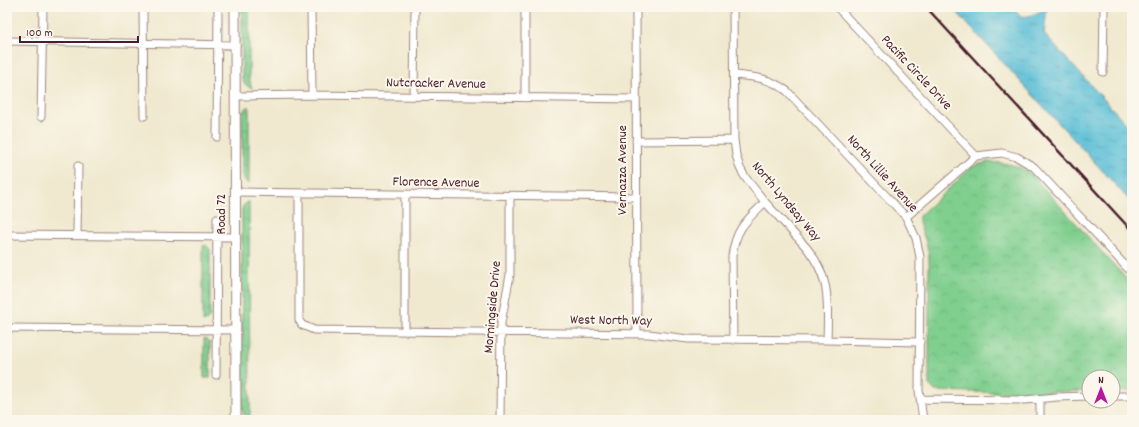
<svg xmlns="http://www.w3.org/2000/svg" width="1139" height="427" font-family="Dekko,sans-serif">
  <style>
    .park { fill: url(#park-crowns); stroke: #65775d }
    .water { fill: url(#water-ripples); stroke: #526e80 }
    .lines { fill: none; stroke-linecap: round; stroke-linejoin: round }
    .minor-casing { stroke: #9d847d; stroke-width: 9 }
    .tertiary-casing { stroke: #9d847d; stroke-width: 11 }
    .minor { stroke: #fff; stroke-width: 7 }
    .tertiary { stroke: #fff; stroke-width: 9 }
    .rail { stroke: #4a1f2b; stroke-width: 2.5 }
    .labels { text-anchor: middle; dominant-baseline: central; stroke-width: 4; stroke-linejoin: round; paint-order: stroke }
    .street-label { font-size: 14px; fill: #4a1f2b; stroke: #fbf7ec }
  </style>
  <defs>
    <pattern id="park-crowns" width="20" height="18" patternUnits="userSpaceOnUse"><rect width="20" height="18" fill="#80cf8f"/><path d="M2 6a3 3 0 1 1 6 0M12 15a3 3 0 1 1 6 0" fill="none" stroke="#70b17c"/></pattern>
    <pattern id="water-ripples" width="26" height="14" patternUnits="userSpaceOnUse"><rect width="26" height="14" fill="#59bed6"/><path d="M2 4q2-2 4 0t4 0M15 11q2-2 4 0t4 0" fill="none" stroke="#4c9aae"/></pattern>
  </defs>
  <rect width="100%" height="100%" fill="#fbf7ec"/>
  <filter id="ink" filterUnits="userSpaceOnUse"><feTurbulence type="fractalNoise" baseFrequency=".025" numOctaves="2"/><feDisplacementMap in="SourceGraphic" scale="8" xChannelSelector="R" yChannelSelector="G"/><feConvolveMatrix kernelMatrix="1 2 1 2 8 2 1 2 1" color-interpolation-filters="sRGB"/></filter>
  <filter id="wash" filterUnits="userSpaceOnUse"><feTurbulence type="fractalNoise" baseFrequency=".012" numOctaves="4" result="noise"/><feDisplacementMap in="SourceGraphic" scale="16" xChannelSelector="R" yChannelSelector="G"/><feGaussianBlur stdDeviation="0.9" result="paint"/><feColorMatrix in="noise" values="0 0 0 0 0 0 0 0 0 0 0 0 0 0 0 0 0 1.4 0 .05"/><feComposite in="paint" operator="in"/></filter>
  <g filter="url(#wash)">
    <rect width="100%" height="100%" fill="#f0e9cf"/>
    <!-- park -->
    <path class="park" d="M242 7H249V78L252 88C246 86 244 84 242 78Z
      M249 106V184L243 179 242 175V115L243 111Z
      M988 162C1005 163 1018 164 1032 175L1132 285V391H1113V377H1089V391L1012 393 935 391 929 385V263C929 257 929 252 927 247 925 235 918 228 919 216L972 167 980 164Z
      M249 201 250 417 244 414 242 410V209L243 206Z
      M203 245 207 246 210 250V317L207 320 203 322Z
      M204 338 207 340 210 343V378H204Z"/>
    <!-- water -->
    <path class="water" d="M952 7H1014C1020 25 1035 12 1047 9L1044 34 1132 130V203Z"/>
  </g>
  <g filter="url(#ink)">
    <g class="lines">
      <defs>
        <path id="minor" d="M143 7 144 116
          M311 7 312 95
          M636 7 637 334
          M733 7 734 140 736 155 740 168 745 177 765 202 806 247C831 277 828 303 827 340
          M837 7 976 156
          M7 41 236 45
          M1103 72 1104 7
          M734 75C756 77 769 78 787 91L906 217 916 238 920 257 919 390 923 420
          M236 96 312 95 636 99
          M414 96 415 7
          M525 98V7
          M41 117 43 7
          M217 137 218 7
          M636 141 734 140
          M236 192 636 197
          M299 193V320L302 325 314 330 649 334 688 339 827 340 920 342
          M906 217 976 156 1002 153 1017 157 1034 167 1132 273
          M7 235 236 237
          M77 235 78 166
          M7 328 235 330
          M405 331V195
          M733 340 732 256C736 228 746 221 765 202
          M216 375 217 219
          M1113 396H1132
          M920 399 1024 400 1057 397 1089 396
          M1040 399V420
          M500 420 501 323 510 275V197"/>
        <path id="tertiary" d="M235 7 236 420"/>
      </defs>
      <!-- minor casing -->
      <use href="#minor" class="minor-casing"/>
      <!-- tertiary casing -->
      <use href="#tertiary" class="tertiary-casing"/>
      <!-- minor -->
      <use href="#minor" class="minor"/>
      <!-- tertiary -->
      <use href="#tertiary" class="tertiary"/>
      <!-- rail -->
      <path class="rail" d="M926 7 1132 231"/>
    </g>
  </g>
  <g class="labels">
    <!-- street labels -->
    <g class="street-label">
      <text transform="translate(916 73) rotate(47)">Pacific Circle Drive</text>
      <text transform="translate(436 84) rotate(1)">Nutcracker Avenue</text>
      <text transform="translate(623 170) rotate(-90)">Vernazza Avenue</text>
      <text transform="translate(882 174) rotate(48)">North Lillie Avenue</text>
      <text transform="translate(436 183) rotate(1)">Florence Avenue</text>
      <text transform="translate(786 202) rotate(50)">North Lyndsay Way</text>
      <text transform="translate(222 214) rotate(-90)">Road 72</text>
      <text transform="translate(493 307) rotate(-85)">Morningside Drive</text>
      <text transform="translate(611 321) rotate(1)">West North Way</text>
    </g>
  </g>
  <!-- margin -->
  <rect width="1139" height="427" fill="none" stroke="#fbf7ec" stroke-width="24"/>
  <!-- north arrow -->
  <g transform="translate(1101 389)"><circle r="19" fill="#fbf7ec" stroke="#b4a19f"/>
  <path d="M0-3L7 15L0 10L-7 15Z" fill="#b5179e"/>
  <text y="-6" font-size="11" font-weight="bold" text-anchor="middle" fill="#4a1f2b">N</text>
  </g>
  <!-- scale -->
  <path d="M20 36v6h118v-6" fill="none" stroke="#4a1f2b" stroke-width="2"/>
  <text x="26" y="36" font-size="12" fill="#4a1f2b" stroke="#fbf7ec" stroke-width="3" paint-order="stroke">100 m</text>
</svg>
